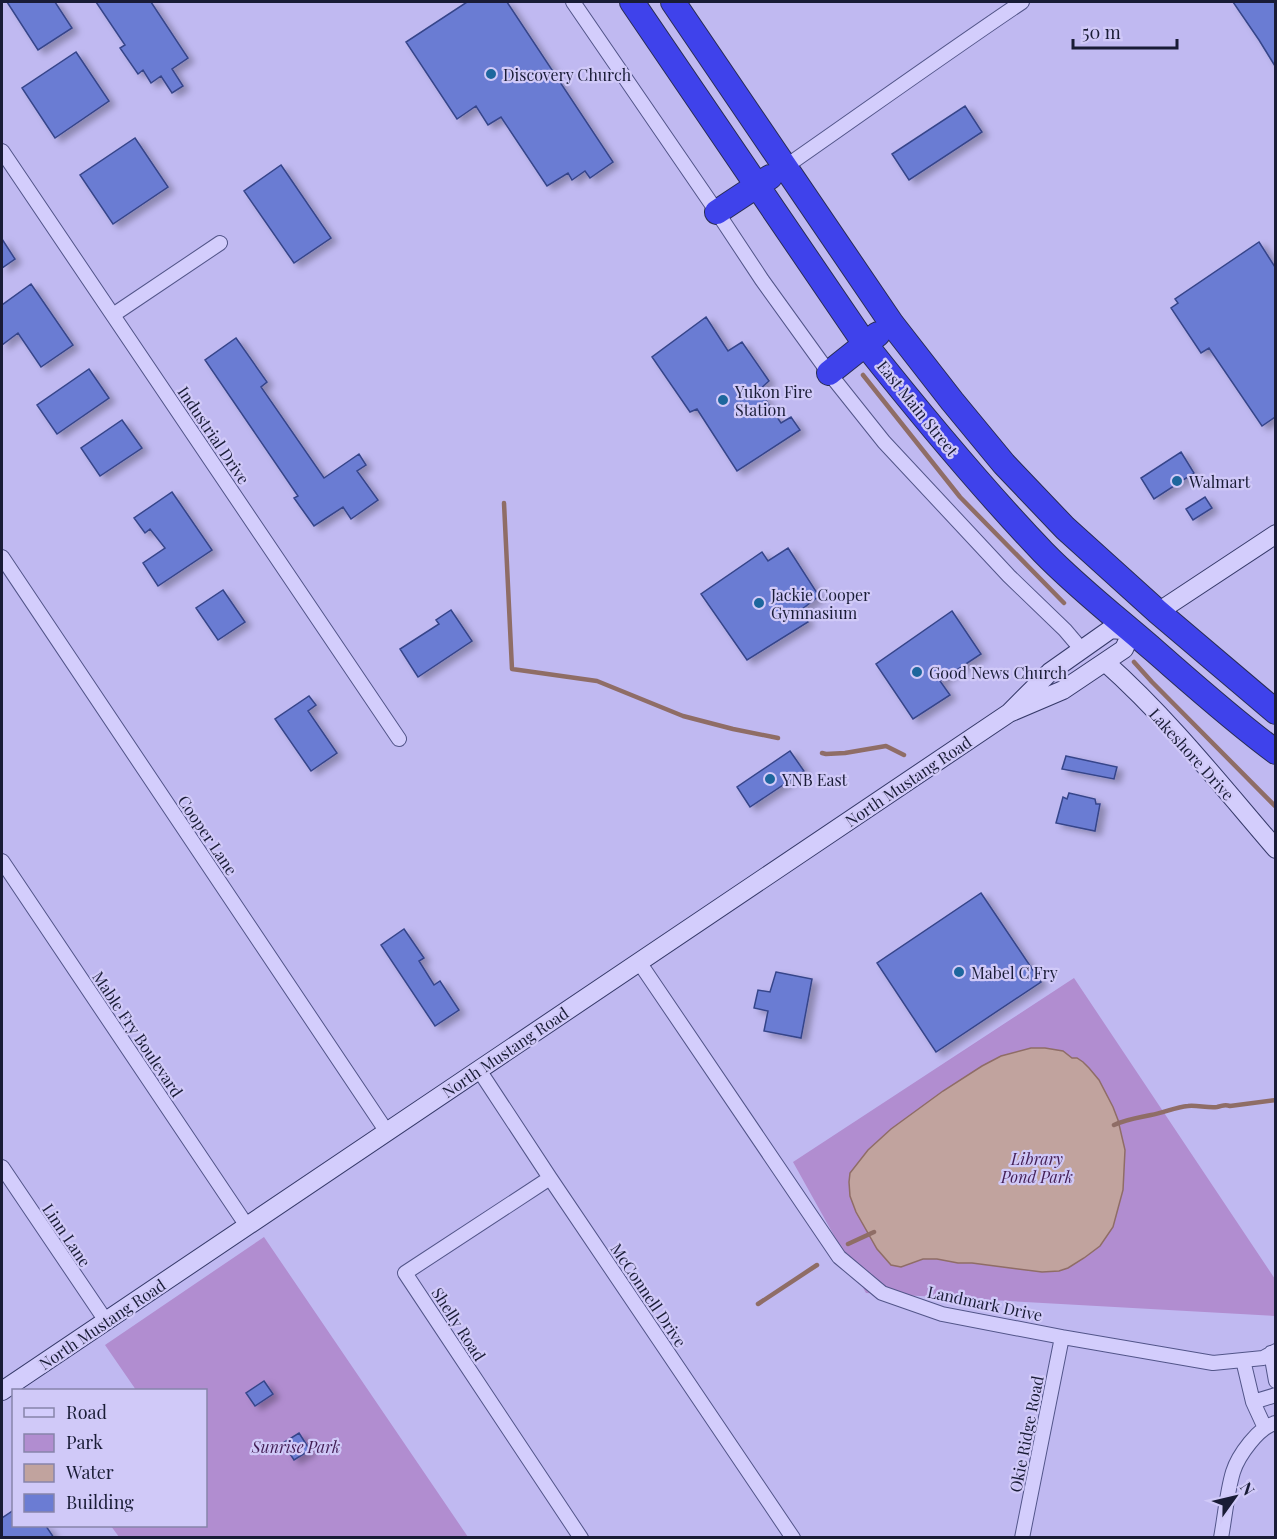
<svg xmlns="http://www.w3.org/2000/svg" width="1277" height="1539" font-family="'Playfair Display',serif">
  <style>
    .green { fill: #b18dd0 }
    .water { fill: #c1a39e; stroke: #8f6d66; stroke-width: 1.5 }
    .lines { fill: none; stroke-linecap: round; stroke-linejoin: round }
    .stream { stroke: #8f6d66; stroke-width: 4.5 }
    .building { fill: #6b7cd3; stroke: #36458a; stroke-width: 1.5; filter: url(#shadow) }
    .street-casing { stroke: #525589; stroke-width: 16 }
    .secondary-casing { stroke: #363a6a; stroke-width: 20 }
    .highway-casing { stroke: #282d56; stroke-width: 26 }
    .street { stroke: #d3cdfc; stroke-width: 14 }
    .secondary { stroke: #d3cdfc; stroke-width: 18 }
    .highway { stroke: #3f42eb; stroke-width: 24 }
    .poi-dot { fill: #1d679d; stroke: #d0c9f8; stroke-width: 2 }
    .labels { text-anchor: middle; dominant-baseline: central; stroke-width: 4.5; stroke-linejoin: round; paint-order: stroke }
    .poi-label { font-size: 16px; fill: #191c36; stroke: #d0c9f8; text-anchor: start }
    .street-label { font-size: 16px; fill: #191c36; stroke: #d0c9f8 }
    .park-label { font-size: 16px; font-style: italic; fill: #431e55; stroke: #d0c9f8 }
  </style>
  <defs>
    <filter id="shadow"><feDropShadow dx="6" dy="4" stdDeviation="3" flood-color="#0004"/></filter>
  </defs>
  <rect width="100%" height="100%" fill="#c0b9f1"/>
  <!-- green -->
  <path class="green" d="M1074 978 1275 1279V1316L866 1293 793 1162Z
    M264 1237 468 1537H119L111 1526H206V1390H136L105 1345Z"/>
  <!-- water -->
  <path class="water" d="M1031 1048H1045L1063 1051 1072 1058H1077L1083 1062 1089 1068 1099 1080 1113 1107 1118 1120 1125 1150 1123 1190 1113 1227 1100 1246 1084 1258 1068 1268 1059 1271 1042 1272 972 1263H958L937 1259H923L901 1267 891 1265 877 1249 856 1212 850 1196 849 1182 850 1173 868 1150 891 1129 943 1091 982 1066 1001 1056Z"/>
  <g class="lines">
    <!-- stream -->
    <path class="stream" d="M863 375 960 497 1064 603
      M504 503 512 669 597 681 683 716 733 729 778 738
      M1134 662 1152 682 1276 807
      M822 753 826 754 845 753 886 746 904 755
      M1114 1125C1127 1119 1137 1118 1151 1115 1164 1113 1175 1107 1188 1106 1197 1105 1207 1108 1217 1107 1223 1106 1224 1104 1230 1106L1276 1100
      M848 1244 874 1232
      M758 1304 817 1265"/>
  </g>
  <!-- building -->
  <path class="building" d="M7 2H55L72 28 38 50Z
    M96 2H151L188 58 172 69 183 86 172 93 161 76 151 83 143 70 138 74 120 48 125 45Z
    M467 2H507L613 162 590 178 585 171 572 180 568 173 547 186 501 117 488 125 476 106 457 119 406 42Z
    M1233 2H1275V66L1259 40Z
    M76 52 109 101 55 138 22 88Z
    M965 106 982 132 909 180 892 154Z
    M135 138 168 187 113 224 80 175Z
    M281 165 331 238 294 263 244 191Z
    M2 239 15 259 2 268Z
    M1259 242 1275 267V417L1262 426 1209 348 1201 353 1171 308 1178 303 1175 299Z
    M31 284 73 345 41 367 18 333 2 345V305Z
    M706 317 728 351 742 342 769 381 759 390 781 423 791 417 800 430 737 471 697 409 690 412 652 357Z
    M236 338 267 382 261 387 324 478 359 454 366 465 357 471 378 500 351 519 343 507 314 526 294 498 298 496 205 360Z
    M89 369 109 398 57 434 37 405Z
    M122 420 142 448 100 476 81 448Z
    M1181 452 1194 473 1154 499 1141 478Z
    M172 492 212 550 158 586 143 563 165 548 150 529 145 533 134 518Z
    M1205 497 1212 508 1193 520 1186 509Z
    M788 548 819 596 801 610 808 622 747 660 701 594 762 552 768 561Z
    M223 590 245 622 218 640 196 608Z
    M451 610 472 641 418 677 400 649 439 624 436 620Z
    M952 611 981 654 940 681 950 695 913 719 876 664Z
    M309 696 316 705 308 711 337 753 311 771 275 719Z
    M790 751 804 771 750 807 737 787Z
    M1066 756 1117 767 1114 779 1062 769Z
    M1069 793 1095 799 1096 804H1100L1095 831 1056 823 1063 797 1067 799Z
    M981 893 1041 982 936 1052 877 963Z
    M404 929 424 958 419 961 434 985 440 981 459 1010 435 1026 381 945Z
    M776 972 812 979 801 1038 764 1031 768 1011 754 1008 758 990 770 992Z
    M264 1381 273 1394 255 1406 246 1393Z
    M299 1433 310 1450 294 1460 283 1443Z
    M14 1510V1526H46L54 1538H2V1518Z"/>
  <g class="lines">
    <defs>
      <path id="street" d="M573 2 717 212 762 280 829 373 884 442 1009 576 1065 630 1082 650
        M2 151 399 739
        M785 167C864 112 942 56 1022 2
        M113 315 220 243
        M2 557 387 1132
        M2 861 247 1226
        M639 962 839 1257 882 1293 942 1314 1062 1337 1213 1363 1263 1358 1276 1351
        M479 1070 550 1178 793 1538
        M2 1167 106 1321
        M550 1178 405 1273 581 1538
        M1271 1353 1276 1381
        M1243 1360 1253 1402 1265 1428
        M1253 1402 1276 1395
        M1022 1538 1062 1337
        M1221 1538C1225 1516 1227 1492 1233 1472 1238 1456 1259 1426 1276 1423"/>
      <path id="secondary" d="M1158 612 1276 534
        M1105 662C1168 718 1221 785 1276 849
        M2 1391 1009 713 1063 690 1124 649 1132 631 1111 629 1050 672 1009 713"/>
      <path id="highway" d="M632 2 865 344C922 416 980 486 1043 552 1078 588 1118 619 1156 652 1195 686 1234 721 1276 752
        M673 2 892 324 952 401 1004 464 1065 528 1158 612 1276 712
        M717 212 770 177
        M829 373 878 334"/>
    </defs>
    <!-- street casing -->
    <use href="#street" class="street-casing"/>
    <!-- secondary casing -->
    <use href="#secondary" class="secondary-casing"/>
    <!-- highway casing -->
    <use href="#highway" class="highway-casing"/>
    <!-- street -->
    <use href="#street" class="street"/>
    <!-- secondary -->
    <use href="#secondary" class="secondary"/>
    <!-- highway -->
    <use href="#highway" class="highway"/>
  </g>
  <!-- markers -->
  <g class="poi-dot">
    <circle cx="491" cy="74" r="6"/>
    <circle cx="723" cy="400" r="6"/>
    <circle cx="1177" cy="481" r="6"/>
    <circle cx="759" cy="603" r="6"/>
    <circle cx="917" cy="672" r="6"/>
    <circle cx="770" cy="779" r="6"/>
    <circle cx="959" cy="972" r="6"/>
  </g>
  <g class="labels">
    <!-- poi labels -->
    <g class="poi-label">
      <text x="503" y="74">Discovery Church</text>
      <text x="735" y="391">Yukon Fire<tspan x="735" dy="18">Station</tspan></text>
      <text x="1189" y="481">Walmart</text>
      <text x="771" y="594">Jackie Cooper<tspan x="771" dy="18">Gymnasium</tspan></text>
      <text x="929" y="672">Good News Church</text>
      <text x="782" y="779">YNB East</text>
      <text x="971" y="972">Mabel C Fry</text>
    </g>
    <!-- street labels -->
    <g class="street-label">
      <text transform="translate(918 408) rotate(51)">East Main Street</text>
      <text transform="translate(214 435) rotate(56)">Industrial Drive</text>
      <text transform="translate(1192 754) rotate(48)">Lakeshore Drive</text>
      <text transform="translate(908 781) rotate(-34)">North Mustang Road</text>
      <text transform="translate(208 835) rotate(56)">Cooper Lane</text>
      <text transform="translate(138 1034) rotate(56)">Mable Fry Boulevard</text>
      <text transform="translate(505 1052) rotate(-34)">North Mustang Road</text>
      <text transform="translate(67 1235) rotate(56)">Linn Lane</text>
      <text transform="translate(649 1295) rotate(56)">McConnell Drive</text>
      <text transform="translate(985 1303) rotate(12)">Landmark Drive</text>
      <text transform="translate(102 1324) rotate(-34)">North Mustang Road</text>
      <text transform="translate(459 1324) rotate(57)">Shelly Road</text>
      <text transform="translate(1026 1434) rotate(-79)">Okie Ridge Road</text>
    </g>
    <!-- park labels -->
    <g class="park-label">
      <text x="1037" y="1158">Library<tspan x="1037" dy="18">Pond Park</tspan></text>
      <text x="296" y="1446">Sunrise Park</text>
    </g>
  </g>
  <!-- border -->
  <rect width="1277" height="1539" fill="none" stroke="#191c36" stroke-width="6"/>
  <!-- legend -->
  <rect x="12" y="1389" width="195" height="138" fill="#d0c9f8" stroke="#8784aa" stroke-width="1.5"/>
  <rect x="24" y="1408" width="30" height="9" fill="#d3cdfc" stroke="#8784aa" stroke-width="1.5"/>
  <text x="66" y="1419" font-size="18" fill="#191c36">Road</text>
  <rect x="24" y="1434" width="30" height="18" fill="#b18dd0" stroke="#8784aa" stroke-width="1.5"/>
  <text x="66" y="1449" font-size="18" fill="#191c36">Park</text>
  <rect x="24" y="1464" width="30" height="18" fill="#c1a39e" stroke="#8784aa" stroke-width="1.5"/>
  <text x="66" y="1479" font-size="18" fill="#191c36">Water</text>
  <rect x="24" y="1494" width="30" height="18" fill="#6b7cd3" stroke="#8784aa" stroke-width="1.5"/>
  <text x="66" y="1509" font-size="18" fill="#191c36">Building</text>
  <!-- north arrow -->
  <g transform="translate(1235 1497) rotate(56)" stroke="#d0c9f8" stroke-width="4.5" paint-order="stroke">
  <path d="M0-4.5L10 22L0 15L-10 22Z" fill="#191c36"/>
  <text y="-9" font-size="16" font-weight="bold" text-anchor="middle" fill="#191c36">N</text>
  </g>
  <!-- scale -->
  <path d="M1073 39v9h104v-9" fill="none" stroke="#191c36" stroke-width="3"/>
  <text x="1082" y="39" font-size="18" fill="#191c36" stroke="#d0c9f8" stroke-width="4.5" paint-order="stroke">50 m</text>
</svg>
